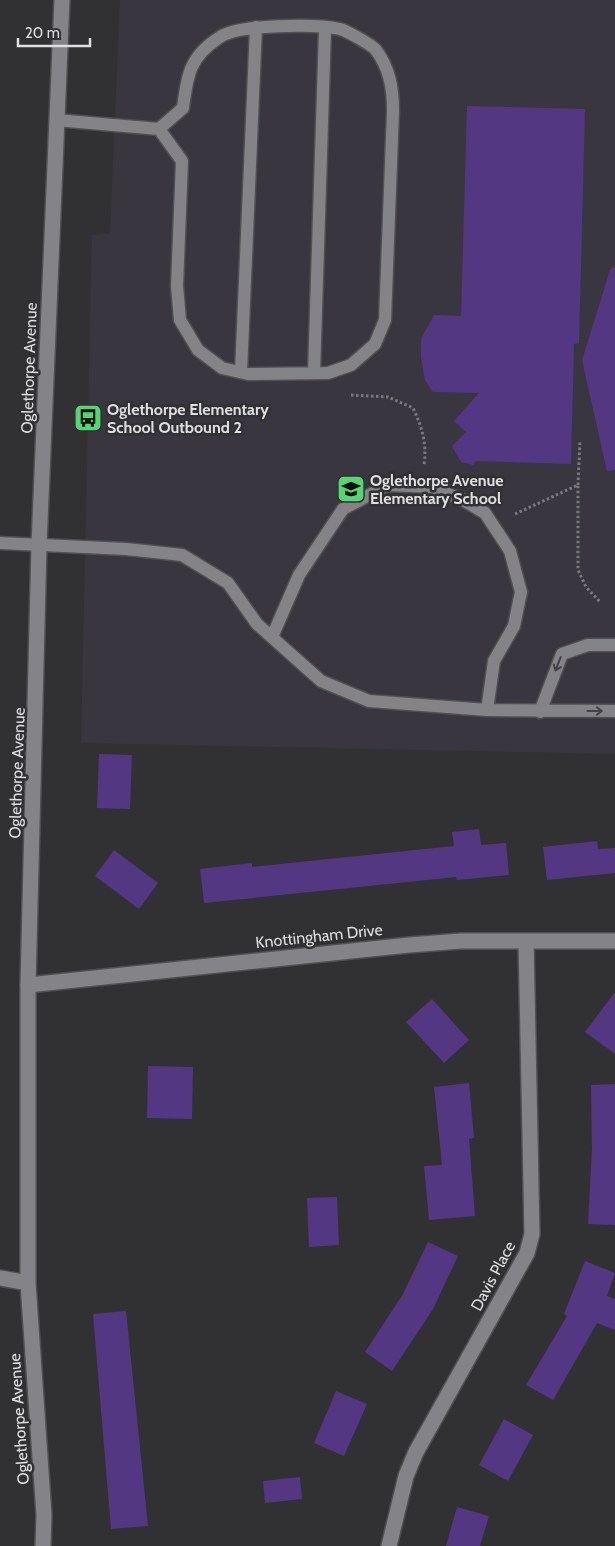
<svg xmlns="http://www.w3.org/2000/svg" width="615" height="1546" font-family="Cabin,sans-serif">
  <style>
    .built { fill: #39363f }
    .building { fill: #533782 }
    .lines { fill: none; stroke-linecap: round; stroke-linejoin: round }
    .lane-casing { stroke: #505052; stroke-width: 15 }
    .street-casing { stroke: #505052; stroke-width: 18 }
    .secondary-casing { stroke: #505052; stroke-width: 18 }
    .path { stroke: #7a7a7d; stroke-width: 3; stroke-dasharray: 2.5 2.5; stroke-linecap: butt }
    .lane { stroke: #848387; stroke-width: 12 }
    .street { stroke: #848387; stroke-width: 15 }
    .secondary { stroke: #848387; stroke-width: 15 }
    .oneway { stroke: #424145 }
    .labels { text-anchor: middle; dominant-baseline: central; stroke-width: 5; stroke-linejoin: round; paint-order: stroke }
    .street-label { font-size: 16px; fill: #dfdfe1; stroke: #313134 }
    .poi-label { font-size: 16px; font-weight: bold; fill: #dfdfe1; stroke: #313134; text-anchor: start }
  </style>
  <rect width="100%" height="100%" fill="#313134"/>
  <!-- built -->
  <path class="built" d="M120 0H615V754L81 743 92 235 110 233Z"/>
  <!-- building -->
  <path class="building" d="M467 106 585 109 579 343 574 344 571 464 476 461 473 465 461 462 452 446 466 432 454 421 479 393 433 392 425 380 421 357V339L434 315 461 316Z
    M611 267 615 268V470L607 471 582 360Z
    M99 754 132 755 130 809 97 808Z
    M479 829 481 845 506 843 509 875 457 880 456 877 204 903 200 869 252 863V867L454 846 452 832Z
    M597 841 598 849 615 848V873L547 880 543 847Z
    M114 850 158 883 139 909 95 876Z
    M615 992V1054L585 1032Z
    M432 999 469 1040 444 1063 406 1022Z
    M148 1066 193 1067 192 1119 147 1118Z
    M469 1083 474 1138 469 1139 475 1216 429 1220 424 1166 442 1165 434 1087Z
    M615 1084V1225L588 1224 592 1149 591 1085Z
    M337 1197 339 1245 309 1247 307 1198Z
    M428 1242 458 1256 433 1309 392 1371 365 1352 403 1294Z
    M585 1261 615 1273 607 1296 615 1299V1330L597 1323 553 1400 526 1385 567 1316 564 1314Z
    M126 1311 148 1526 111 1529 93 1314Z
    M336 1391 367 1404 344 1456 314 1443Z
    M504 1419 533 1435 508 1481 479 1465Z
    M300 1477 302 1499 265 1503 263 1481Z
    M457 1507 489 1516 480 1546H446Z"/>
  <g class="lines">
    <defs>
      <path id="lane" d="M56 120 159 129 183 108C187 75 190 56 220 37 239 24 316 24 340 29 347 31 372 45 376 50 390 69 393 89 393 111L385 320 375 344 351 365 328 373 248 374 222 368 198 350 180 320 177 286 182 161 159 129
        M241 372 256 27
        M314 373 325 29
        M0 543 126 549 182 555 228 583 257 624 321 681 369 701 487 710 615 711
        M272 637 299 575 343 509 388 485 432 487 465 501 485 513 510 551 521 592 514 626 494 661 487 710
        M540 712 562 654 588 645H615"/>
      <path id="street" d="M28 985 409 945 461 941H615
        M389 1546 406 1476 416 1452 527 1253 532 1234 526 941"/>
      <path id="secondary" d="M0 1278 28 1283
        M43 1546 44 1515 28 1283V985L39 545 62 0"/>
    </defs>
    <!-- lane casing -->
    <use href="#lane" class="lane-casing"/>
    <!-- street casing -->
    <use href="#street" class="street-casing"/>
    <!-- secondary casing -->
    <use href="#secondary" class="secondary-casing"/>
    <!-- path -->
    <path class="path" d="M351 395 388 397 413 408C422 427 427 443 424 465
      M578 485 580 441
      M515 514 578 485V570L586 587 601 603"/>
    <!-- lane -->
    <use href="#lane" class="lane"/>
    <!-- street -->
    <use href="#street" class="street"/>
    <!-- secondary -->
    <use href="#secondary" class="secondary"/>
  </g>
  <!-- one-way arrows -->
  <defs><path id="oneway-shaft" d="M-6 0H5M1.5-3L5.5 0L1.5 3" fill="none" stroke-width="1.6" stroke-linecap="round" stroke-linejoin="round" transform="scale(1.25)"/></defs>
  <g class="oneway">
    <use href="#oneway-shaft" transform="translate(558 664) rotate(111)"/>
    <use href="#oneway-shaft" transform="translate(595 711)"/>
  </g>
  <!-- icons -->
  <defs>
    <symbol id="bus-square" viewBox="-11 -11 22 22"><rect x="-9" y="-9" width="18" height="18" rx="4" fill="#54d672" stroke="#313134"/><path d="M-5-6H5V4H4V6H2V4H-2V6H-4V4H-5ZM-3.5-4V0h7V-4ZM-3.5 1.2v1.5H-2V1.2ZM2 1.2v1.5H3.5V1.2Z" fill="#111"/></symbol>
    <symbol id="school-square" viewBox="-11 -11 22 22"><rect x="-9" y="-9" width="18" height="18" rx="4" fill="#54d672" stroke="#313134"/><path d="M0-5L7-2L0 1L-7-2ZM-4 1L0 2.5L4 1V4Q0 6-4 4Z" fill="#111"/></symbol>
  </defs>
  <g fill-rule="evenodd">
    <use href="#bus-square" x="72" y="402" width="32" height="32"/>
    <use href="#school-square" x="335" y="473" width="32" height="32"/>
  </g>
  <g class="labels">
    <!-- street labels -->
    <g class="street-label">
      <text transform="translate(29 368) rotate(-88)">Oglethorpe Avenue</text>
      <text transform="translate(17 773) rotate(-88)">Oglethorpe Avenue</text>
      <text transform="translate(319 936) rotate(-6)">Knottingham Drive</text>
      <text transform="translate(493 1276) rotate(-62)">Davis Place</text>
      <text transform="translate(19 1419) rotate(-94)">Oglethorpe Avenue</text>
    </g>
    <!-- poi labels -->
    <g class="poi-label">
      <text x="107" y="409">Oglethorpe Elementary<tspan x="107" dy="18">School Outbound 2</tspan></text>
      <text x="370" y="480">Oglethorpe Avenue<tspan x="370" dy="18">Elementary School</tspan></text>
    </g>
  </g>
  <!-- scale -->
  <path d="M18 38v8h72v-8" fill="none" stroke="#dfdfe1" stroke-width="2.5"/>
  <text x="25" y="38" font-size="15" fill="#dfdfe1" stroke="#313134" stroke-width="4" paint-order="stroke">20 m</text>
</svg>
